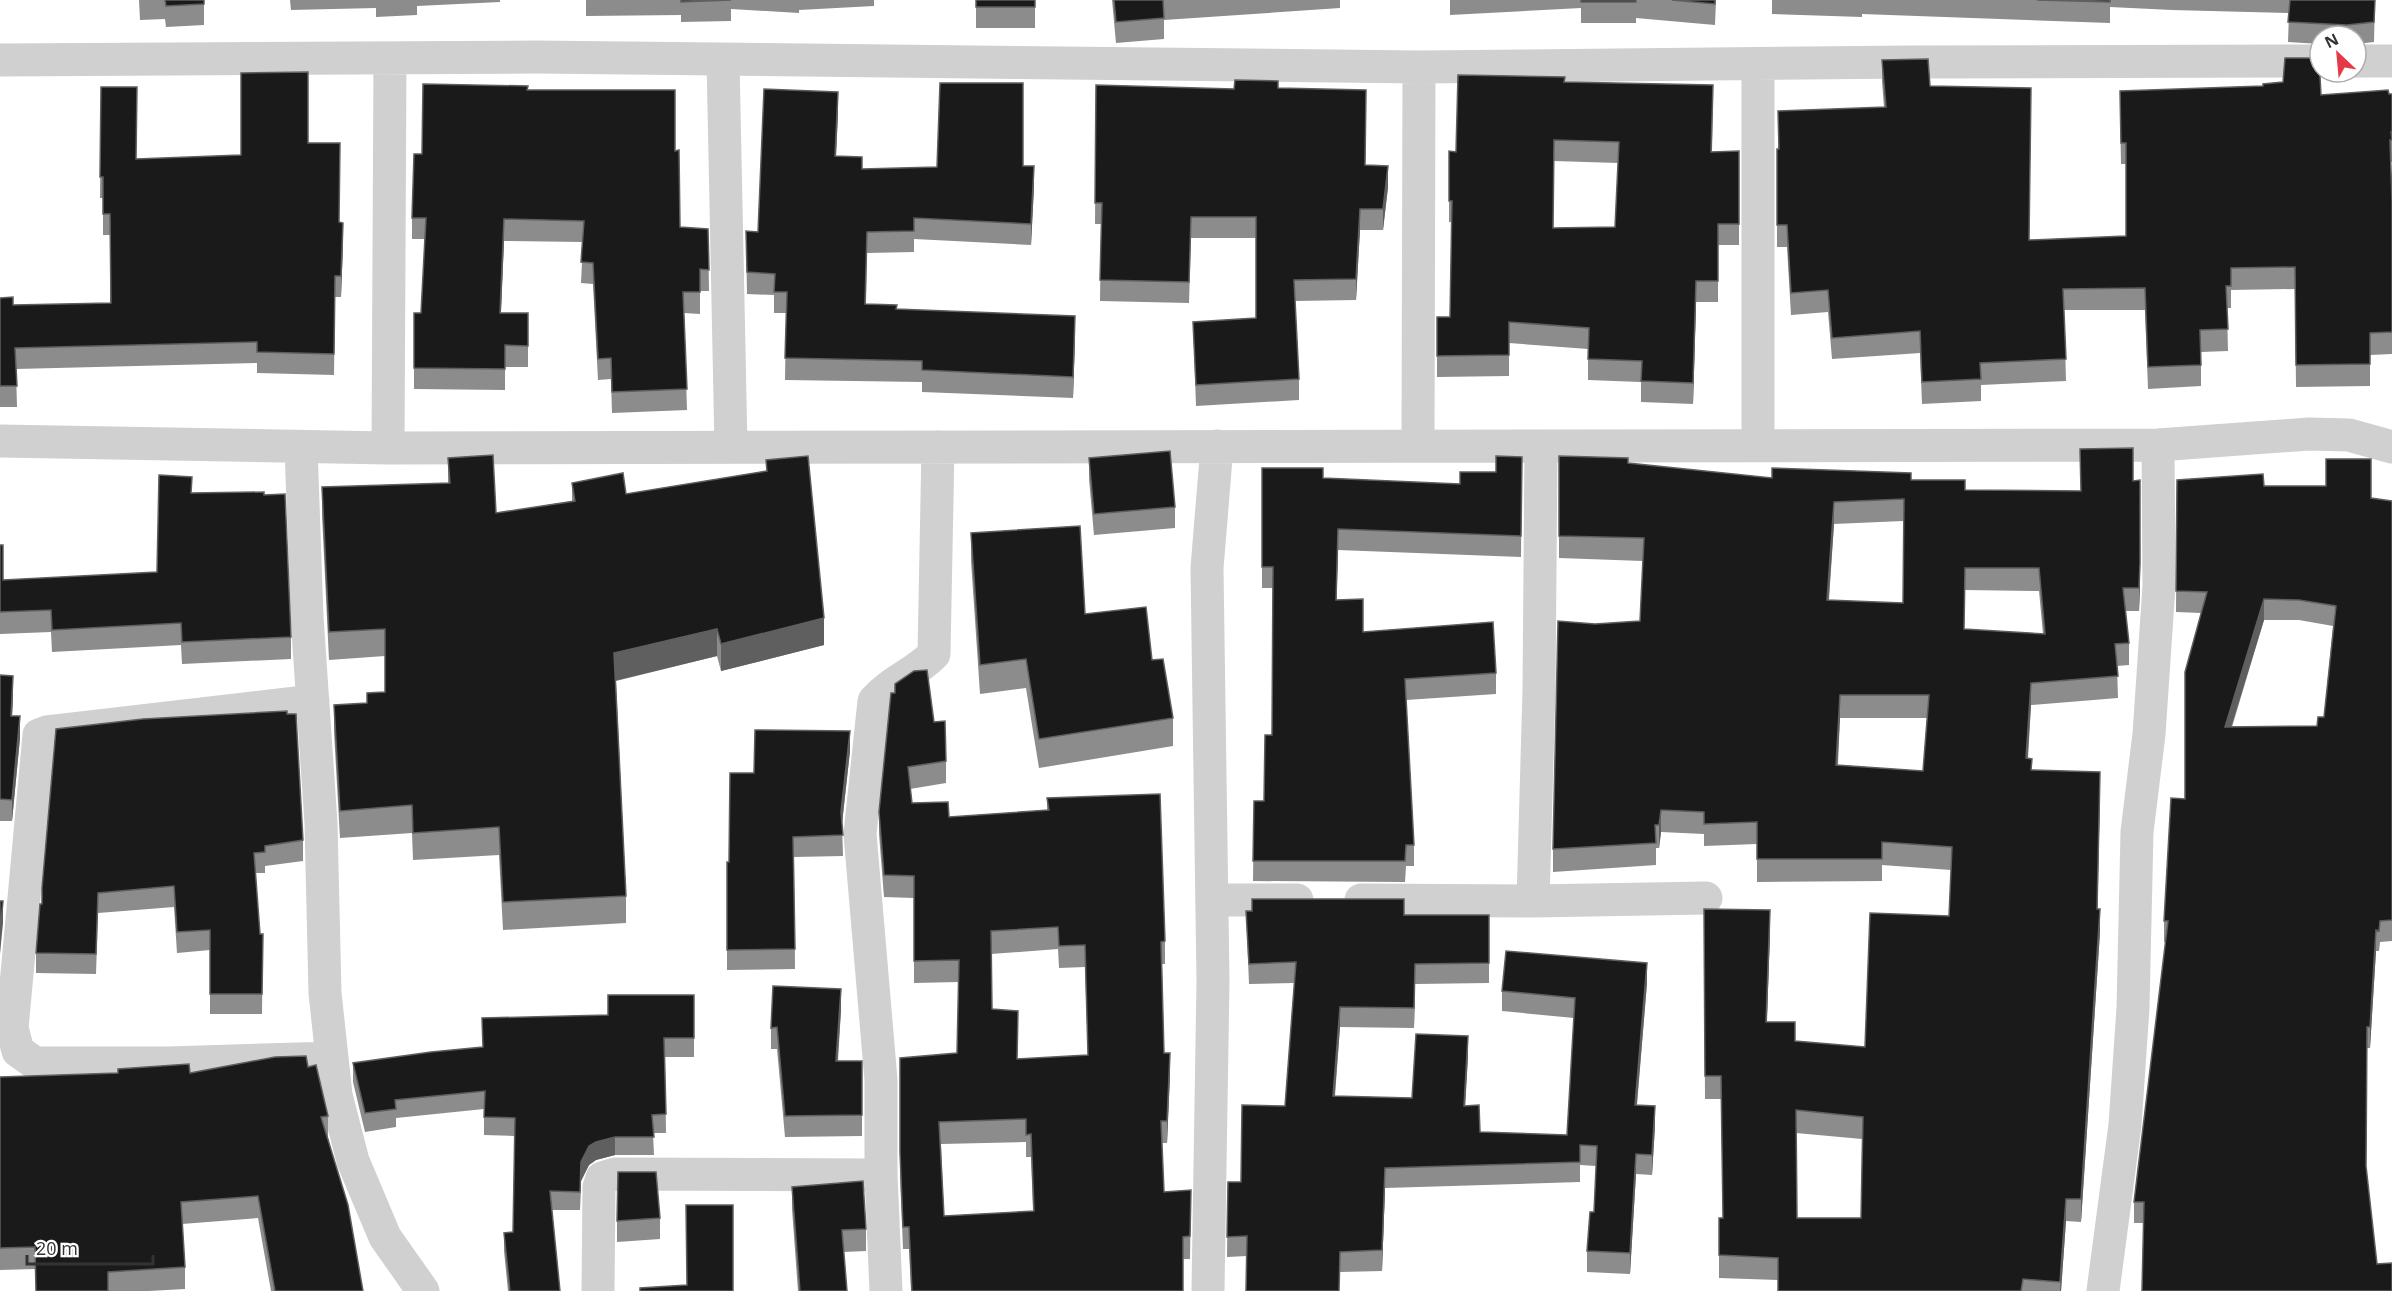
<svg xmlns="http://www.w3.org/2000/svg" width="2392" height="1291" font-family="'Open Sans',sans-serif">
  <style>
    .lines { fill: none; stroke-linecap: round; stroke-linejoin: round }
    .minor { stroke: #d0d0d0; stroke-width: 33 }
    .wall { fill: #8c8c8c; fill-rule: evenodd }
    .shaded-wall { fill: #5f5f5f }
    .building { fill: #1a1a1a; stroke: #5f5f5f; stroke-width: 1.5; fill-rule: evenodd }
  </style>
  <rect width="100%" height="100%" fill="#fff"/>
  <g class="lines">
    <!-- minor -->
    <path class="minor" d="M0 60 535 57 1419 67 1910 62 2320 61
      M723 60 731 447
      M2356 61H2392
      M0 441 388 448 2158 445 2309 434 2349 435 2392 447
      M1758 445V64
      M1418 446 1419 67
      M301 447 307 617 321 823 325 993 336 1095 353 1161 385 1237 423 1291
      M388 448 390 58
      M313 701 47 732 39 735 12 1028 18 1051 35 1063H168L332 1058
      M1212 900H1297
      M1361 900 1533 901 1706 898
      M1533 901 1539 690 1541 446
      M598 1291 599 1187 602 1178 615 1174 881 1175
      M886 1291 881 1175V1080L860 834 874 701C891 681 916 673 934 654L938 447
      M1208 1291 1213 981 1207 568 1217 446
      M2103 1291 2125 1125 2133 1008 2137 832 2149 734 2159 586 2158 445"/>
  </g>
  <!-- wall -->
  <path class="wall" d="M139 0H204V25L166 27 165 19 140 20Z
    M290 0H500V2L417 6V15L376 17V8L291 10Z
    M586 0H874V6L799 10V13L731 9V21L681 22V15L586 16Z
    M976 0H1035V28H976Z
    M1112 0H1340V8L1164 20V39L1116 43Z
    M1450 0H1716L1715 25 1636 18V23H1581V8L1450 15Z
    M1772 0H2375L2374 42 2356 44V36H2320V44L2288 42 2289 13 2172 10 2110 7V23L1862 14V17L1772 14Z
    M1882 60 1930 86 2030 240 2126 236V164H2121L2120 113 2321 95 2392 94V162H2391L2392 202V354L2370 355V386L2296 387 2295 289 2231 290V308H2227L2228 351 2201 352V386L2148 389 2145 310H2064L2066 381 1981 385V401L1922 404 1920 353 1832 359 1828 312 1791 315 1787 247H1777V149H1778V111L1884 107 1882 81Z
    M1564 82 1713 106 1712 152 1739 151V245H1718V302H1696L1693 404 1641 402V382L1588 380V349L1509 343V376L1437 377V317H1450L1452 222H1449V151L1456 152ZM1554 161 1618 163 1615 227 1553 228Z
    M1096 85 1234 89 1278 88 1366 111 1365 165 1388 187 1383 230H1360L1356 300 1295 301 1299 379V400L1196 406 1193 322 1256 318V238H1191L1189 303 1100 301 1101 224H1095Z
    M101 87 136 159 241 155 308 143 339 222 343 244 341 297H335L334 375 257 373V363L16 369 17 407H0V298L13 305 110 303V235H103V198H100Z
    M527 90 675 151 680 227 708 229 709 291H700V314L684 313 687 410 612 413 611 379 598 380 593 284 581 283 583 242 504 241 501 313H528V367H505V390L414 389V313H421L425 239H412V218L422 154Z
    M838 113 836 156 862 169 1023 166 1034 187 1031 245 914 239V252L867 253 866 304 1075 337 1073 398 922 392V382L785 380 786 313H774V295L747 294 746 231 758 232Z
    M2080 449 2133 481 2140 585 2139 611H2125L2129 643V665L2117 666 2118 698 2031 705 2028 759 2032 770 2100 794 2097 909 2100 932 2081 1222 2066 1221 2061 1291H1778V1280L1719 1278V1218H1723L1721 1099H1705L1704 909 1770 933 1767 1022 1795 1041 1865 1047 1949 916 1951 870 1882 865V881L1757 882V844L1704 846V834L1661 832 1659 848H1656V865L1553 872V849L1595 624 1640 621 1643 561 1559 558V456L1772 478 1911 480 1965 490 2081 491ZM1903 521V603L1829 600 1834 524ZM1965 590 2039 591 2043 634 1964 629ZM1840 718H1927L1923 771 1838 765ZM1796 1133 1862 1139 1861 1218H1797Z
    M1522 457 1521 557 1338 550 1336 600 1363 632 1496 673V694L1406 700 1414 845V866H1406L1405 882 1253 881 1254 801H1264L1272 735 1273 588H1262V468L1323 478 1460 484 1496 472Z
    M448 458 496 513 572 501V483L626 494 766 471V460L824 645 721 671 717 656 616 681 626 896V923L503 930 499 855 413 860 412 833 340 838 334 732V705L367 703 385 692V656L329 660 322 515V487L448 483Z
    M1089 458 1175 507V528L1094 535 1089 479Z
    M2177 480 2264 486 2392 501V941L2380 942 2379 951H2376L2370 1048H2367L2366 1167 2377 1264 2392 1291 2143 1223H2134V1202L2166 942H2164V921L2185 799 2201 613 2176 612ZM2264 620H2299L2333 626 2324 717 2317 726 2232 727Z
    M192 493 291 637V659L182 664 181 645 52 652 51 632 0 634V545L3 580 157 572Z
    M971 533 1085 614 1152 660 1173 718V746L1039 768 1026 688 980 694 971 561Z
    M0 675 13 698 12 716 20 738 12 821H0Z
    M895 684 934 722 946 761V783L910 789 912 803 949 817 1047 810V798L1165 941V964H1162L1164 1053 1170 1075 1167 1143H1162L1164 1192 1191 1190 1190 1259H1183V1291H911L909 1249H903L900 1175V1058L957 1053 959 982 914 983V898L884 897 879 834V812L895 693ZM1058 949 1059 968 1085 967 1088 1055 1017 1059 1018 1033 992 1009 991 954ZM1026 1142V1157H1031L1033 1211 944 1216 941 1144Z
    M56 729 303 840V861L265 866V873H255L260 934H263L262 1014H210V950L177 953 174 907 98 913 96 974 36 973V953L42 904V888Z
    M850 751 842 824 843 856 794 857 795 969 727 970V862H729L754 773Z
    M1246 911 1404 915H1489V983L1415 984 1414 1028 1340 1027 1335 1096 1412 1098 1468 1056 1465 1106 1480 1132 1567 1135 1574 1018 1502 1011V991L1647 983 1637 1105 1655 1126 1652 1175 1636 1174 1630 1274 1587 1272V1251L1594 1212 1596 1166 1580 1165V1182L1385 1188 1382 1271 1340 1272 1247 1256 1227 1257 1228 1182H1241L1285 1106 1294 983 1249 984Z
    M694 995V1057H665L666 1133H653L654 1155H615L596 1160 589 1165 581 1181 580 1210H552L560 1291H508L504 1251V1233L513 1232 515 1136 484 1135V1109L396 1118V1127L365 1132 353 1082V1063L483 1047 482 1018 608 1015Z
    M841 1010 838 1061H862V1136L785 1137 777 1049H771V1028Z
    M308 1067 328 1116V1137L363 1291H271L258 1218 182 1224 185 1267V1289L149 1291H36L35 1269 0 1270V1077L190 1073Z
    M792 1187 866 1229V1251L844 1252 847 1291H798L792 1209Z
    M660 1218V1239L617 1242V1221Z"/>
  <!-- shaded-wall -->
  <path class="shaded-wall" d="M838 92V113L835 177V156Z
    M1034 166V187L1031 245V224Z
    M1388 166V187L1383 230V209Z
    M1360 209V230L1356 300V279Z
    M504 219V241L500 334V313Z
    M343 223V244L341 297V276Z
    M1696 281V302L1693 404V383Z
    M1075 316V337L1073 398V377Z
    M1834 502V524L1827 622V600Z
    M1338 529V550L1336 620V600Z
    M2140 563V585L2139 611V588Z
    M2264 599V620L2225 747V727Z
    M824 618V645L721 671V644Z
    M717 629V656L614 681V653Z
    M13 676V698L11 738V716Z
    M2031 683V705L2026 781V758Z
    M1840 695V718L1836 788V765Z
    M20 716V738L12 821V800Z
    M850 731V751L841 832V812Z
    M2100 772V794L2097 932V909Z
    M1661 810V832L1659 848V825Z
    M3 901V923L0 954V932Z
    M2100 909V932L2081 1222V1199Z
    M1770 910V933L1766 1045V1022Z
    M2376 930V951L2370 1048V1027Z
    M1647 963V983L1635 1125V1105Z
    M1415 964V984L1414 1028V1008Z
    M841 989V1010L836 1082V1061Z
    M1340 1007V1027L1333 1116V1096Z
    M1468 1036V1056L1464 1126V1106Z
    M1170 1053V1075L1167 1143V1121Z
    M1655 1106V1126L1652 1175V1155Z
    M615 1137V1155L596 1160 589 1165 581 1181 580 1210 581 1162 589 1146 596 1142Z
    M1636 1154V1174L1630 1274V1253Z
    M1385 1168V1188L1382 1271V1250Z
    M2066 1199V1221L2061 1291H2060Z"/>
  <!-- building -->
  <path class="building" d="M165 0H204V4L166 6Z
    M681 0H731L681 2Z
    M976 0H1035V7H976Z
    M1114 0H1163L1164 18 1116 22Z
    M1581 0H1636V2H1581Z
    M1672 0H1715V4Z
    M2037 0H2110V2Z
    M2290 0H2375L2374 22 2347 25 2288 22Z
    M2285 58H2319L2321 95 2388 90 2389 94H2392V132H2391L2392 140H2390L2392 202V332L2370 333V364L2296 365 2295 267 2231 268V286H2226L2228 329 2200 330 2201 365 2148 367 2145 288 2063 289 2066 359 1980 363 1981 379 1922 382 1920 331 1832 338 1828 290 1791 293 1787 225H1777V149H1779L1778 111 1886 107 1882 60 1928 59 1930 86 2031 88 2029 240 2126 236V143H2121L2120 91 2263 86V84L2283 82Z
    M308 72V143H340L339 222 343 223 341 276H335L334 354 257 352V342L15 348 17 386H0V298L13 297V305L111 303 110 214H103V177H100L101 87H137L136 159 241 155V73Z
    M1458 75 1565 77 1564 82 1713 85 1711 152 1739 151V224H1718V281H1696L1693 383 1641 381 1642 361 1588 359 1589 328 1509 322V355L1437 356V317H1450L1452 201H1449V151L1456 152ZM1554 140 1619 142 1615 227 1553 228Z
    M1235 80 1278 81V88L1366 90 1365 165 1388 166 1383 209H1360L1356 279 1294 280 1299 379 1196 385 1193 322 1256 318V217H1191L1189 282 1100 280 1102 203H1095L1096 85 1234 89Z
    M940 83H1023V166H1034L1031 224 914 218V231L867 232 865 304 897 305 896 309 1075 316 1073 377 922 370V361L785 358 787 292H774L775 274 747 272 746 231 758 232 764 89 838 92 835 156 862 157V169L937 167Z
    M423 84 528 86 527 90H675V151L679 150 680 227 708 229 709 270 700 269V292H683L687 389 612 392 611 358 598 359 593 263 581 262 584 221 504 219 500 313H528V346L505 345V369L414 368V313H421L426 218H412L414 154H422Z
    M2133 448V481L2140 480V563L2139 588H2123L2129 643 2115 644 2118 676 2031 683 2026 758 2032 759 2031 770 2100 772 2097 909H2100L2081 1199H2066L2060 1282 2023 1279 2021 1291H1778V1258L1719 1255V1218H1723L1721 1076H1705L1704 909 1770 910 1766 1022H1795V1041L1865 1047 1870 913 1949 916 1952 847 1882 842V859H1757V822L1704 824V812L1661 810 1659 825H1655L1656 843 1553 849 1558 621 1595 624 1640 621 1644 538 1559 536V456L1628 458V463L1772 478V468L1911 473V480H1965V490L2081 491 2080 449ZM1904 499 1903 603 1827 600 1834 502ZM1965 568H2039L2045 634 1964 629ZM1840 695H1929L1923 771 1836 765ZM1796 1110 1863 1117 1861 1218H1797Z
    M1170 451 1175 507 1094 514 1089 458Z
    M493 455 496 513 575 501 572 483 623 473 626 494 767 471 766 460 808 456 824 618 721 644 717 629 614 653 626 896 503 902 499 827 413 833 412 805 340 811 334 705 367 703V693L385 692V629L329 632 322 487 450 483 448 458Z
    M1496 456 1522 457 1521 536 1338 529 1336 600 1363 599V632L1493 622 1496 673 1405 679 1414 845H1406L1405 861H1253L1254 801H1264L1265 735H1272L1273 567H1262V468H1323V478L1460 484V472H1496Z
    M2326 459H2371V498L2392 501V920L2380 921 2379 931 2376 930 2370 1027H2367L2366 1166 2377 1264 2392 1263V1291H2142L2144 1202H2134L2168 921H2164L2171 798 2185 799V672L2207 592 2176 591 2177 480 2263 474 2264 486H2326ZM2264 599 2299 600 2336 606 2324 717H2318L2317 726 2225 727Z
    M159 475 192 477 191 493 264 492V495L285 494 291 637 182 642 181 623 52 630 51 610 0 612V545H3V580L157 572Z
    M1080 526 1085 614 1146 607 1152 660 1163 659 1173 718 1039 739 1026 659 980 665 971 533Z
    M927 670 934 722 945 721 946 761 908 767 912 803 948 802 949 817 1049 810 1047 798 1160 794 1165 941 1161 942 1164 1053H1170L1167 1121H1161L1164 1192 1191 1190 1190 1236 1183 1237V1291H912L909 1227H903L900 1152V1058L957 1053 959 960 914 961V876L884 875 879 812 891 693H895V684L914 671ZM1058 927 1059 946 1085 945 1088 1055 1017 1059 1018 1011 992 1009 991 931ZM1026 1119V1135L1031 1134 1034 1211 944 1216 939 1122Z
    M0 675 13 676 11 716H20L12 800 0 799Z
    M287 711V714H296L303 840 265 846V852L254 853 260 934H263L262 994H210V930L177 932 174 886 98 893 96 954 36 953 40 904H42V888L56 729 143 719Z
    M755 730 850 731 841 812 843 835 793 837 795 949 727 950V862H729L730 773H754Z
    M1252 899H1404V915H1489V963L1415 964 1414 1008 1340 1007 1333 1096 1412 1098 1416 1034 1468 1036 1464 1106 1479 1105 1480 1132 1567 1135 1575 998 1502 991 1506 951 1647 963 1635 1105 1655 1106 1652 1155 1636 1154 1630 1253 1587 1251 1590 1212H1594L1597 1146 1580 1145V1162L1385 1168 1382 1250 1340 1252 1339 1291H1246L1247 1236 1227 1237 1228 1182H1241L1242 1105 1285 1106 1296 962 1249 964 1246 911H1252Z
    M0 901H3L0 932Z
    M773 986 841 989 836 1061H862V1115L785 1116 777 1027 771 1028Z
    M608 995H694V1038H664L666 1114 652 1115 654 1137H615L596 1142 589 1146 581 1162 580 1192 550 1191 560 1291H510L504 1233 513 1232 515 1118 484 1117 485 1091 395 1100 396 1109 365 1113 353 1063 431 1052 483 1047 482 1018 608 1015Z
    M306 1056 308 1067 316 1065 328 1116 321 1117 348 1205 363 1291H275L258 1196 181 1202 185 1267 108 1272V1291H36L35 1247 0 1248V1077L118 1073V1069L189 1064 190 1073 275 1057Z
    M618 1172H656L660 1218 617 1221Z
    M863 1181 866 1229 842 1230 847 1291H800L792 1187Z
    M686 1205H733V1291H640V1288L687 1285Z"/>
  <!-- north arrow -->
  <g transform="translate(2338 54) rotate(334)"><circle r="28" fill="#ffffff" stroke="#adadad" stroke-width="1.5"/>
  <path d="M0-4.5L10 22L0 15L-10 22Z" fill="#e63946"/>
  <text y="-9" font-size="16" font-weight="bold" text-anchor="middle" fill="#333333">N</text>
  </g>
  <!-- scale -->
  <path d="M27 1255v9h126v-9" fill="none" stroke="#333333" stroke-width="3"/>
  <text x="36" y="1255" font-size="18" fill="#333333" stroke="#ffffff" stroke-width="4.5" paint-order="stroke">20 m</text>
</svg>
